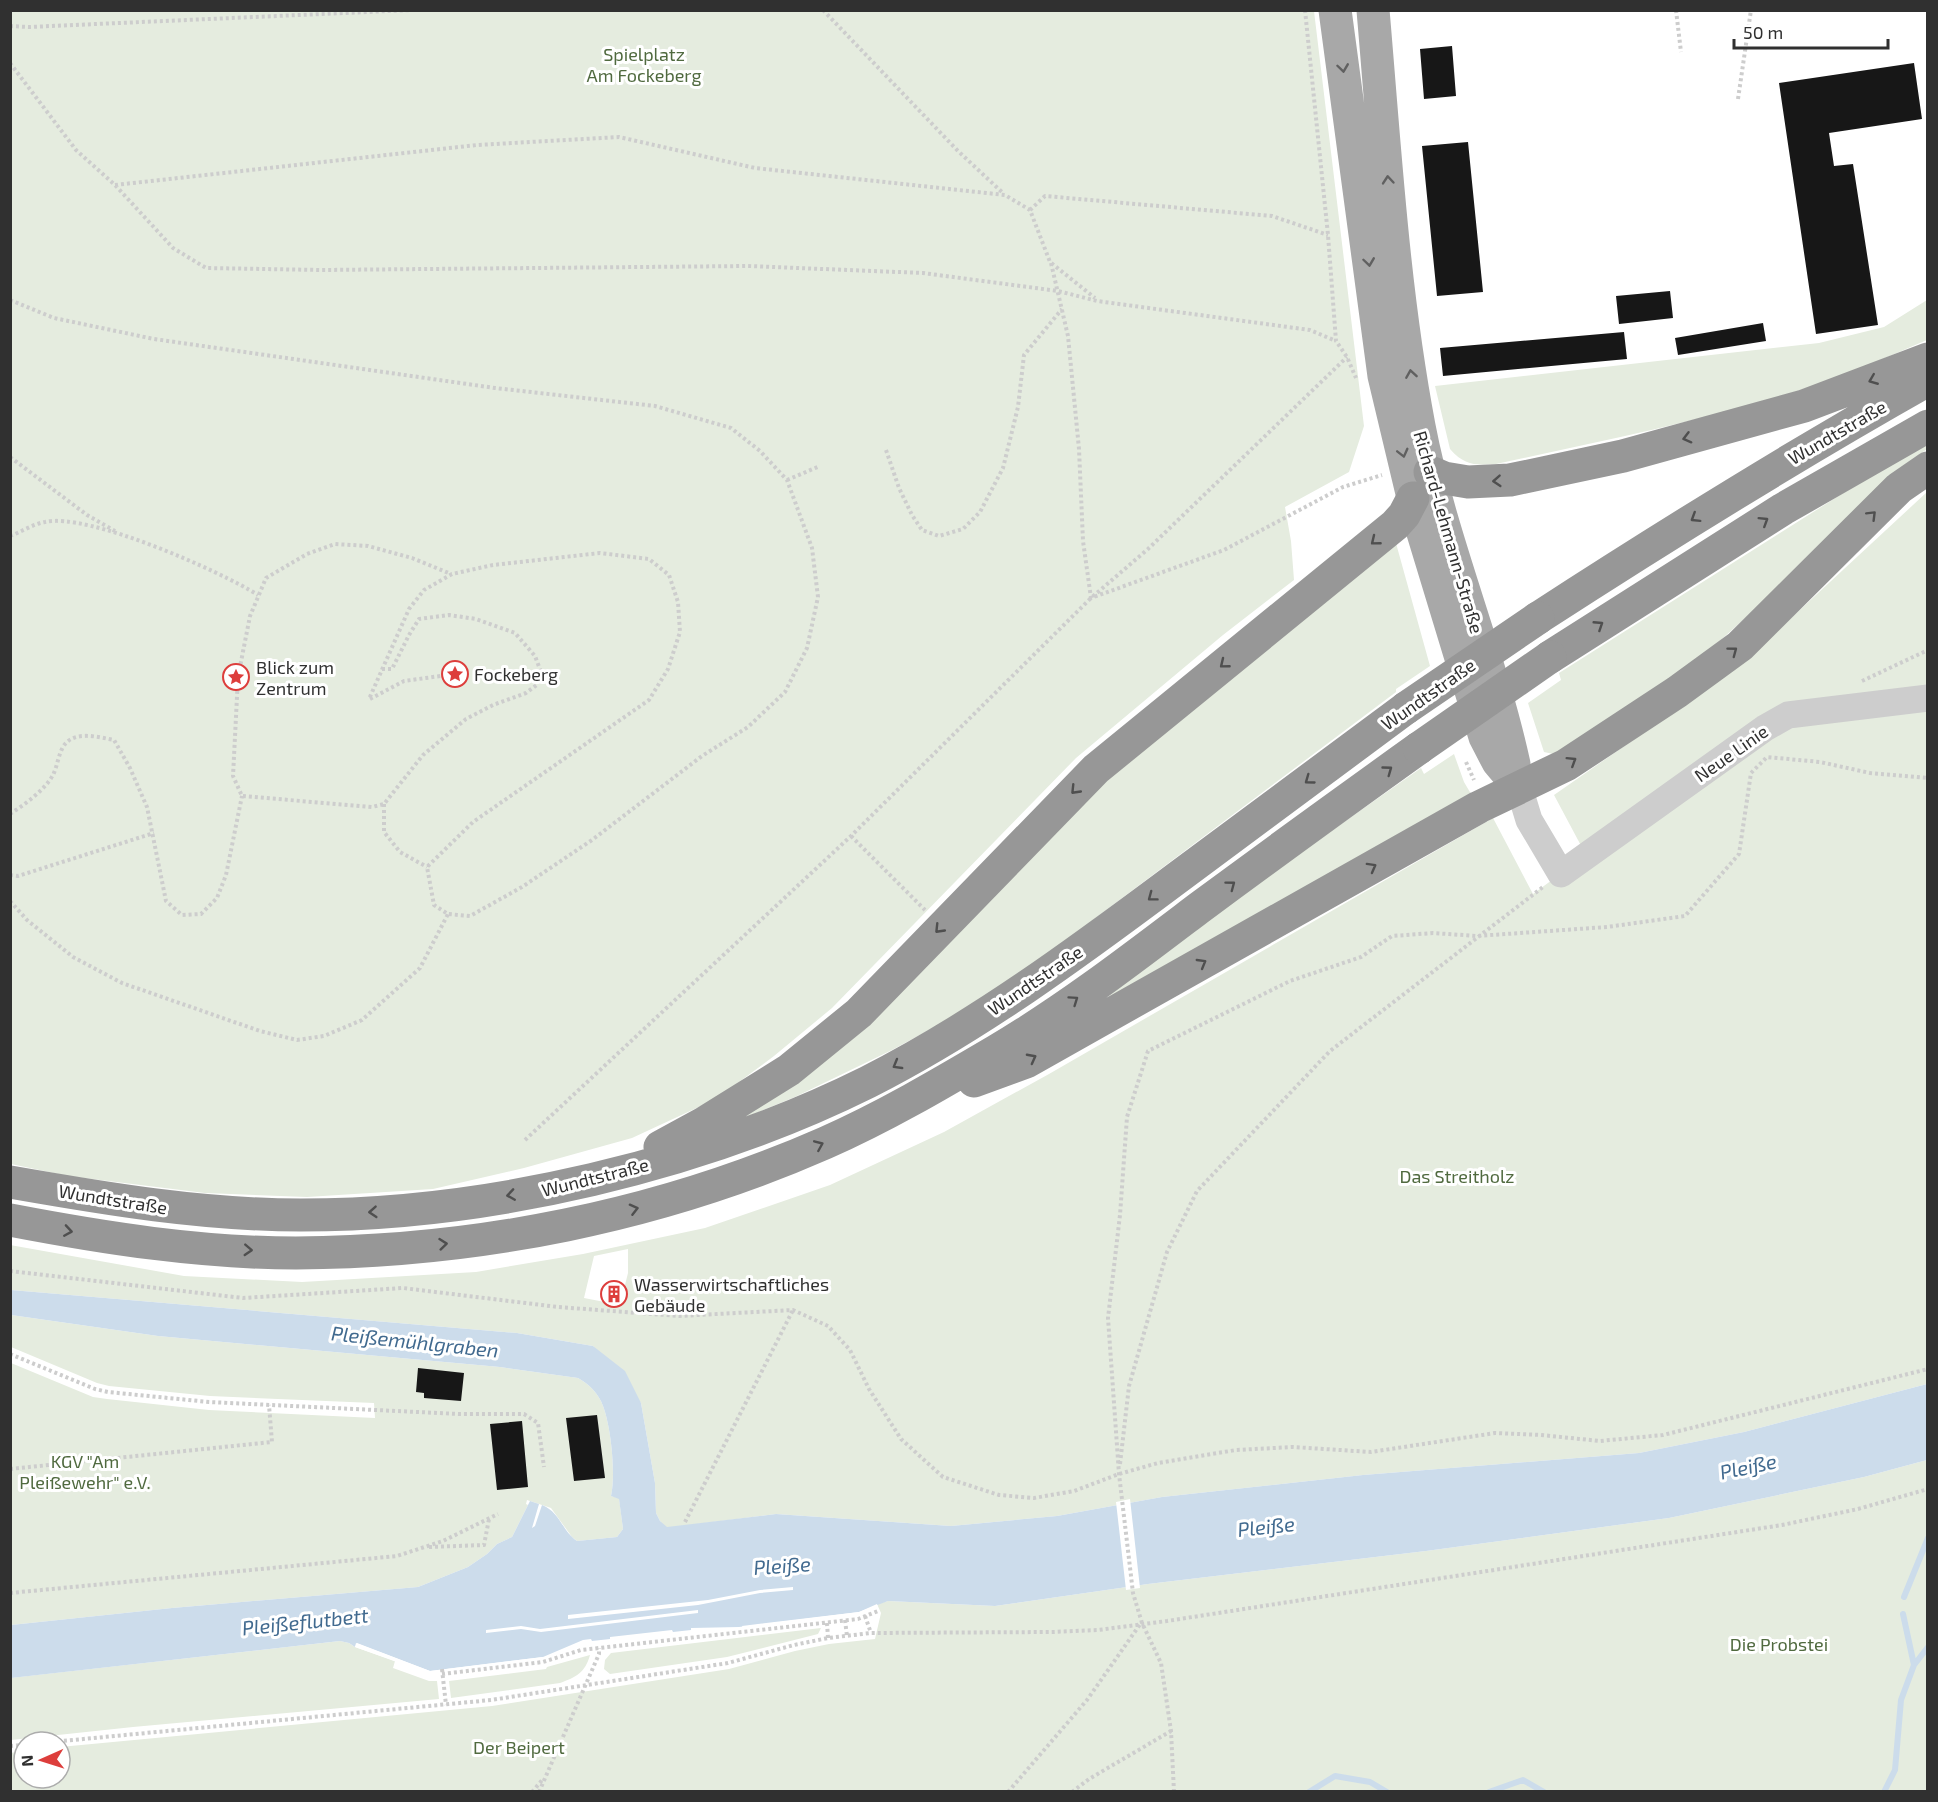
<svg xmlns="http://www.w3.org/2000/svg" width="1938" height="1802" font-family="'Exo 2',sans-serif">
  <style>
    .green { fill: #e5ecdf; fill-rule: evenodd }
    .water { fill: #ccdceb; fill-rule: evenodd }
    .pier { fill: #fff }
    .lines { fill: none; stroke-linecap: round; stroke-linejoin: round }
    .stream { stroke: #ccdceb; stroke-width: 6 }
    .building { fill: #171717 }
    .path { stroke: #cdcdcd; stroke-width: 4; stroke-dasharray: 3 3; stroke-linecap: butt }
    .minor { stroke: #cdcdcd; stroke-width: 27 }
    .major { stroke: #a8a8a8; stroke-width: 33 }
    .highway { stroke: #979797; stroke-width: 33 }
    .highway-bridge { stroke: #979797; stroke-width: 33 }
    .oneway { stroke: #606060 }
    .oneway2 { stroke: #4f4f4f }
    .labels { text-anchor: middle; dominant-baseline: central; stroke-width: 6; stroke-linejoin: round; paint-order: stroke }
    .park-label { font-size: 18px; fill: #506a3f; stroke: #fff }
    .street-label { font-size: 18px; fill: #303030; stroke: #fff }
    .poi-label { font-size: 18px; fill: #303030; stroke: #fff; text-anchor: start }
    .water-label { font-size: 20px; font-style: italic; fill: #416a8f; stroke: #fff }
  </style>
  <rect width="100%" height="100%" fill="#fff"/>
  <!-- green -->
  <path class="green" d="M10 11H1314L1364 426 1349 472 1285 507 1291 541 1294 580 1223 635 1076 758 832 1008 774 1056 716 1099 632 1138 524 1168 433 1189 307 1197 205 1193 68 1176 11 1164Z
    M1927 300V340C1885 358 1841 378 1797 391 1698 422 1597 442 1496 464 1475 465 1465 466 1450 449L1435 386 1819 343 1884 327Z
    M1927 444V449L1899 470 1784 583 1691 667 1558 755 1544 752 1528 703 1561 680 1559 673 1848 490Z
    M1927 492V1384L1744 1432 1639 1453 1363 1475 1162 1497 1057 1516 951 1526 776 1514 666 1528 660 1521 656 1513 655 1483 641 1403 593 1346 517 1333 11 1290 10 1245 184 1276 302 1282 476 1272 583 1254 705 1228 830 1185 944 1132 1049 1074 1493 818 1533 894 1586 855 1554 795 1702 692 1789 620ZM628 1249V1273L620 1305 584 1298 594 1256Z
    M1394 536 1430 666 1396 689V692L1041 959 964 1011 892 1050 795 1097 705 1134 1102 776Z
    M1454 754 1464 782 1474 799 1082 1022 1115 990 1236 898 1421 768 1424 774Z
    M11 1315 158 1336 500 1367 578 1378C589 1384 599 1394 603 1406 611 1427 616 1474 611 1496L619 1498 623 1529 617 1537 577 1541 572 1537 551 1508 527 1500 526 1504 528 1505 512 1537 497 1544 487 1554 468 1567 418 1587 172 1608 11 1625V1363L93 1397 107 1399 209 1410 375 1418 374 1403 210 1396 109 1386 97 1383 11 1347Z
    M1927 1460V1791L11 1792 10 1753 24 1751V1778H60V1747L492 1706 729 1669 795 1651 829 1644 875 1639 881 1613 877 1604 888 1601 995 1606 1148 1584 1426 1551 1669 1518 1864 1477Z
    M821 1628 818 1634 727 1657 610 1674 604 1669 605 1660 611 1653Z
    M340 1641 349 1643 355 1647 395 1661 393 1668 429 1681H437L439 1699 133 1727 11 1740 10 1678Z
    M590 1655C585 1673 576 1677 560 1683L451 1698 449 1681 546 1669 547 1667Z"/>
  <!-- water -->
  <path class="water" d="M11 1290 517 1333 593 1346 625 1371 641 1403 655 1483 656 1513 660 1521 667 1527 776 1514 951 1526 1057 1516 1162 1497 1363 1475 1639 1453 1744 1432 1927 1384V1460L1864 1477 1669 1518 1426 1551 1148 1584 995 1606 888 1601 859 1612 739 1627 691 1628V1630L673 1632 672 1630 610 1637V1639L592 1641 591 1639 583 1640 543 1657 430 1671 357 1643 355 1647 349 1643 340 1641 11 1678V1625L172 1608 418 1587 468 1567 487 1554 497 1544 512 1537 530 1501 539 1504 532 1528 535 1526 542 1505C560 1512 562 1531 577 1541L617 1537 623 1529 619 1499 611 1496C616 1474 611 1427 603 1406 599 1394 589 1384 578 1378L500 1367 158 1336 11 1315ZM793 1587V1590L760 1593 698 1605 568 1619V1615L708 1600 760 1590ZM698 1610V1613L541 1632 521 1629 486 1633V1630L521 1626 540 1629Z"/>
  <!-- pier -->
  <path class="pier" d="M1130 1499 1140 1588 1126 1590 1116 1502Z
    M877 1604 878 1607 860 1615 743 1629 742 1626 859 1612Z
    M356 1643 430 1671 543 1657V1660L430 1674 355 1647Z"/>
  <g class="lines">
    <!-- stream -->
    <path class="stream" d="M1904 1597 1928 1538
      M1903 1614 1914 1665
      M1309 1792 1335 1776 1370 1782 1387 1792
      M1489 1792 1523 1780 1544 1792
      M1884 1792 1895 1770 1901 1700 1914 1665 1928 1647"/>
  </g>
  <!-- building -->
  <path class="building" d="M1452 46 1456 96 1424 99 1420 49Z
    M1914 63 1922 119 1829 133 1834 166 1853 164 1878 325 1816 334 1779 83Z
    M1468 142 1483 292 1437 296 1422 146Z
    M1670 291 1673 318 1619 324 1616 296Z
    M1763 323 1766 341 1678 355 1675 338Z
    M1624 332 1627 359 1443 376 1440 348Z
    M609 1283 625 1288 620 1304 604 1300Z
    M418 1368 464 1373 461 1401 424 1398V1393L416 1392Z
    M597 1415 605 1478 574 1481 566 1418Z
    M522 1421 528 1487 497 1490 490 1424Z"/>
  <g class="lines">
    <!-- path -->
    <path class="path" d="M823 10 958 151 1004 194
      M1305 10 1328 235 1336 341 1347 357 1356 378
      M1676 10 1681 52
      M10 26 29 27 412 10
      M10 63 76 150 115 185 173 248 206 268 321 270 748 266 923 273 1058 291 1097 301 1310 330 1336 341
      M1738 99 1751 10
      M115 185 477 145 619 137 755 168 1005 195 1030 210 1050 262 1095 298
      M1030 210 1045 196 1272 216 1328 235
      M1051 263 1068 336 1079 449 1083 541 1091 598 1224 550 1343 487 1382 475
      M10 300 54 318 154 339 495 388 655 406 731 428 760 451 787 480 812 548 818 597 807 648 785 692 748 727 702 756 592 840 522 887 470 916 448 914 434 905 427 867 473 822 649 700 668 669 680 632 678 602 669 575 649 559 600 553 493 565 452 574 424 590 409 609 369 699
      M886 450 899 488 912 515 922 530 939 536 963 529 980 512 1003 468 1018 407 1024 355 1062 309
      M10 457 87 515 115 531
      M787 480 820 466
      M10 536C21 532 33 524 45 522 87 512 220 571 258 595
      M382 669H392L409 635 419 619 449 615 476 619 515 633 535 656 541 672 538 684 526 693 493 705 466 719 423 755 384 804 372 807 242 796 233 776 238 677 250 616 266 578 307 554 335 544 368 546 412 558 451 574
      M1862 681 1928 650
      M370 699 404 681 455 674
      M1466 762 1474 780
      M384 804V832L400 852 427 867
      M10 814C25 804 44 791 53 775 57 767 58 757 62 749 71 729 98 737 114 740L130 768 147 807 166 901 182 915 201 914 217 898 226 875 242 796
      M851 836 925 910
      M10 875 18 876 154 833
      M10 901 27 920 73 957 122 983 260 1031 297 1040 324 1036 362 1020 420 968 448 914
      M525 1140 851 836 1091 598 1148 549 1347 357
      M10 1271 243 1298 403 1288 558 1307 679 1316 793 1310 828 1326 850 1350 869 1389 901 1439 943 1477 999 1495 1034 1498 1074 1491 1119 1474 1158 1463 1236 1450 1293 1447 1371 1452 1495 1433 1541 1435 1600 1441 1663 1435 1928 1369
      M10 1354 95 1389 108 1392 209 1402 459 1414H524L538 1423 544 1467
      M1120 1464 1129 1386 1167 1252 1197 1191 1330 1051 1543 887
      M10 1469 272 1442 269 1405
      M685 1522 793 1310
      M429 1547 484 1545 489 1519
      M10 1593 397 1556 443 1541 498 1514
      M865 1616 871 1633
      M845 1620 847 1636
      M827 1623 828 1638
      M442 1669 446 1705
      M442 1674 543 1662 581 1650 858 1619 878 1611
      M52 1742 491 1700 728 1663 794 1645 828 1638 871 1633 1052 1632 1098 1630 1167 1621 1782 1525 1858 1509 1928 1489
      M10 1746 24 1745
      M532 1792 543 1779
      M539 1792 599 1654V1648
      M1008 1792 1087 1700 1141 1623
      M1072 1792 1089 1779 1171 1731
      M1174 1792 1171 1731 1161 1663 1142 1623 1133 1593 1119 1474 1108 1318 1120 1215 1127 1117 1148 1051 1290 981 1361 957 1392 936 1433 933 1477 936 1607 927 1685 916 1739 854 1751 773 1767 757 1820 762 1870 773 1928 778"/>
    <!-- minor -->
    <path class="minor" d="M1519 787 1529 820 1561 874 1765 728 1788 715 1928 698"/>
    <!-- major -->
    <path class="major" d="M1335 10 1384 376 1416 510 1485 737 1498 762 1519 787
      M1373 10C1385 149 1393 289 1419 426 1441 541 1489 650 1514 764"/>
    <!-- highway -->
    <path class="highway" d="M1430 472 1444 478 1468 482 1510 480 1623 456 1804 406 1928 359
      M1538 618C1666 535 1795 455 1928 380
      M1550 657 1783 509 1928 426
      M974 1081 1026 1062 1479 807 1566 765 1677 692 1740 646 1899 488 1928 468
      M660 1147 704 1123 789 1070 859 1013 1096 769 1395 525 1404 515 1413 498
      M10 1182C107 1199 203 1215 301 1215 488 1215 701 1165 868 1082 978 1026 1078 952 1177 878 1253 821 1330 765 1406 708
      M10 1220C104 1238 200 1253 296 1253 477 1252 659 1216 825 1143 884 1117 940 1084 996 1051 1067 1009 1133 958 1199 908 1272 854 1345 801 1419 748"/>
    <!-- highway-bridge -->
    <path class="highway-bridge" d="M1406 708 1538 618
      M1419 748 1550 657"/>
  </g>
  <!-- one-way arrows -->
  <defs><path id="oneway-chevron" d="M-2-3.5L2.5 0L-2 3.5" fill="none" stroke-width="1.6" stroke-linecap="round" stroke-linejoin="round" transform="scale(1.5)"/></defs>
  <g class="oneway">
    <use href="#oneway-chevron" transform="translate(1343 68) rotate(82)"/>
    <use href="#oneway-chevron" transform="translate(1388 180) rotate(-95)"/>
    <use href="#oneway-chevron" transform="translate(1369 262) rotate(82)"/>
    <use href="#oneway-chevron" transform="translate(1411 374) rotate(-99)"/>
    <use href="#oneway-chevron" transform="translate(1403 453) rotate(76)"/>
  </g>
  <g class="oneway2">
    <use href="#oneway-chevron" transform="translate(1873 380) rotate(158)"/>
    <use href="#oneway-chevron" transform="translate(1687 438) rotate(165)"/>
    <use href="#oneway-chevron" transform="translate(1497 481) rotate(176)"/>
    <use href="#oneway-chevron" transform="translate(1872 515) rotate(-45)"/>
    <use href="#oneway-chevron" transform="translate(1695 518) rotate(148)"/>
    <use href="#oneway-chevron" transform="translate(1764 521) rotate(-32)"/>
    <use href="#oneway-chevron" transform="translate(1375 541) rotate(141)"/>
    <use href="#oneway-chevron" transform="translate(1599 625) rotate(-33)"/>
    <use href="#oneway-chevron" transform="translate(1733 651) rotate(-37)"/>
    <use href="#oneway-chevron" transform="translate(1224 664) rotate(141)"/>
    <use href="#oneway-chevron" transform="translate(1572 761) rotate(-32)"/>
    <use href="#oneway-chevron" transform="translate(1388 770) rotate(-36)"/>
    <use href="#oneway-chevron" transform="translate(1309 780) rotate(144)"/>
    <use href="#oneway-chevron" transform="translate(1075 790) rotate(134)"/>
    <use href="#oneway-chevron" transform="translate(1372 867) rotate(-29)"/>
    <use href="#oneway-chevron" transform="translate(1231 885) rotate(-37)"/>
    <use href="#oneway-chevron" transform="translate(1152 897) rotate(143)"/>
    <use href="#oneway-chevron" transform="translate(939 929) rotate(134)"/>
    <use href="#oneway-chevron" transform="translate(1202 963) rotate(-30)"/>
    <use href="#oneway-chevron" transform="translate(1074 1000) rotate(-35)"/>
    <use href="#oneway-chevron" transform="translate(1032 1058) rotate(-28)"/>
    <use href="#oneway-chevron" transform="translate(897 1065) rotate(150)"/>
    <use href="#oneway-chevron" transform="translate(819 1145) rotate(-23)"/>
    <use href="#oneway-chevron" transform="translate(511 1195) rotate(171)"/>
    <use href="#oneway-chevron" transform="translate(634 1209) rotate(-14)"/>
    <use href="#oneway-chevron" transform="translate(373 1212) rotate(176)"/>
    <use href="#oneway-chevron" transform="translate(68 1231) rotate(9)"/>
    <use href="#oneway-chevron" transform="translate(443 1244) rotate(-6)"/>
    <use href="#oneway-chevron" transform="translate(248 1250) rotate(3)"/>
  </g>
  <!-- icons -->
  <defs>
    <symbol id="sight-ring" viewBox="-11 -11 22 22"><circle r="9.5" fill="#fff" stroke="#dd3e3c" stroke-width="1.5"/><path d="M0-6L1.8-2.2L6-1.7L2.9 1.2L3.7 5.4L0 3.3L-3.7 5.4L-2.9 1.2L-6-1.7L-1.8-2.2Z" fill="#dd3e3c"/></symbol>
    <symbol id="building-ring" viewBox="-11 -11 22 22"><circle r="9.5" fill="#fff" stroke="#dd3e3c" stroke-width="1.5"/><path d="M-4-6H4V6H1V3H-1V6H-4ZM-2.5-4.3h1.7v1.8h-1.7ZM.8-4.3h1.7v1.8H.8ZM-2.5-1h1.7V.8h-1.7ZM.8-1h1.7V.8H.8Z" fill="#dd3e3c"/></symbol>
  </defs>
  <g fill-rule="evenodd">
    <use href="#sight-ring" x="440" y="659" width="30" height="30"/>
    <use href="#sight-ring" x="221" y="662" width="30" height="30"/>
    <use href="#building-ring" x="599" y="1279" width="30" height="30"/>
  </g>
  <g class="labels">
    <!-- park labels -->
    <g class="park-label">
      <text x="644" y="54">Spielplatz<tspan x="644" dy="21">Am Fockeberg</tspan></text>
      <text x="1457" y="1176">Das Streitholz</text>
      <text x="85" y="1461">KGV "Am<tspan x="85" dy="21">Pleißewehr" e.V.</tspan></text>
      <text x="1779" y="1644">Die Probstei</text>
      <text x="519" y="1747">Der Beipert</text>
    </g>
    <!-- street labels -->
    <g class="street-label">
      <text transform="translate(1837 432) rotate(-30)">Wundtstraße</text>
      <text transform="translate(1449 532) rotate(74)">Richard-Lehmann-Straße</text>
      <text transform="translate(1428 694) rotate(-35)">Wundtstraße</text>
      <text transform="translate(1731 753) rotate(-35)">Neue Linie</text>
      <text transform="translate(1035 980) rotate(-34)">Wundtstraße</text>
      <text transform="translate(595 1177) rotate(-14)">Wundtstraße</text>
      <text transform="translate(113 1199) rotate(9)">Wundtstraße</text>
    </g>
    <!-- poi labels -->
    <g class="poi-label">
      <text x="256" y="667">Blick zum<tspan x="256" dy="21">Zentrum</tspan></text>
      <text x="474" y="674">Fockeberg</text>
      <text x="634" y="1284">Wasserwirtschaftliches<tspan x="634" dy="21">Gebäude</tspan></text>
    </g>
    <!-- water labels -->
    <g class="water-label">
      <text transform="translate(415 1341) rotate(6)">Pleißemühlgraben</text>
      <text transform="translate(1748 1466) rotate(-12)">Pleiße</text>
      <text transform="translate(1266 1526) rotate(-6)">Pleiße</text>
      <text transform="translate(782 1565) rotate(-4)">Pleiße</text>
      <text transform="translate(305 1621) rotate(-6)">Pleißeflutbett</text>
    </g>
  </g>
  <!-- border -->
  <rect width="1938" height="1802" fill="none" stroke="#303030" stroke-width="24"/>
  <!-- north arrow -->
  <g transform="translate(42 1760) rotate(267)"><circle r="28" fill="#ffffff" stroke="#acacac" stroke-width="1.5"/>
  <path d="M0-4.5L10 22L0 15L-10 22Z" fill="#dd3e3c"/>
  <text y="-9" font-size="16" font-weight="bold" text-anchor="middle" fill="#303030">N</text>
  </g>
  <!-- scale -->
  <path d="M1734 39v9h154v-9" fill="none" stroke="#303030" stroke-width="3"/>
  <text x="1743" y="39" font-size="18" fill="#303030" stroke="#ffffff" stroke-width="4.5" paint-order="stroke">50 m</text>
</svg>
